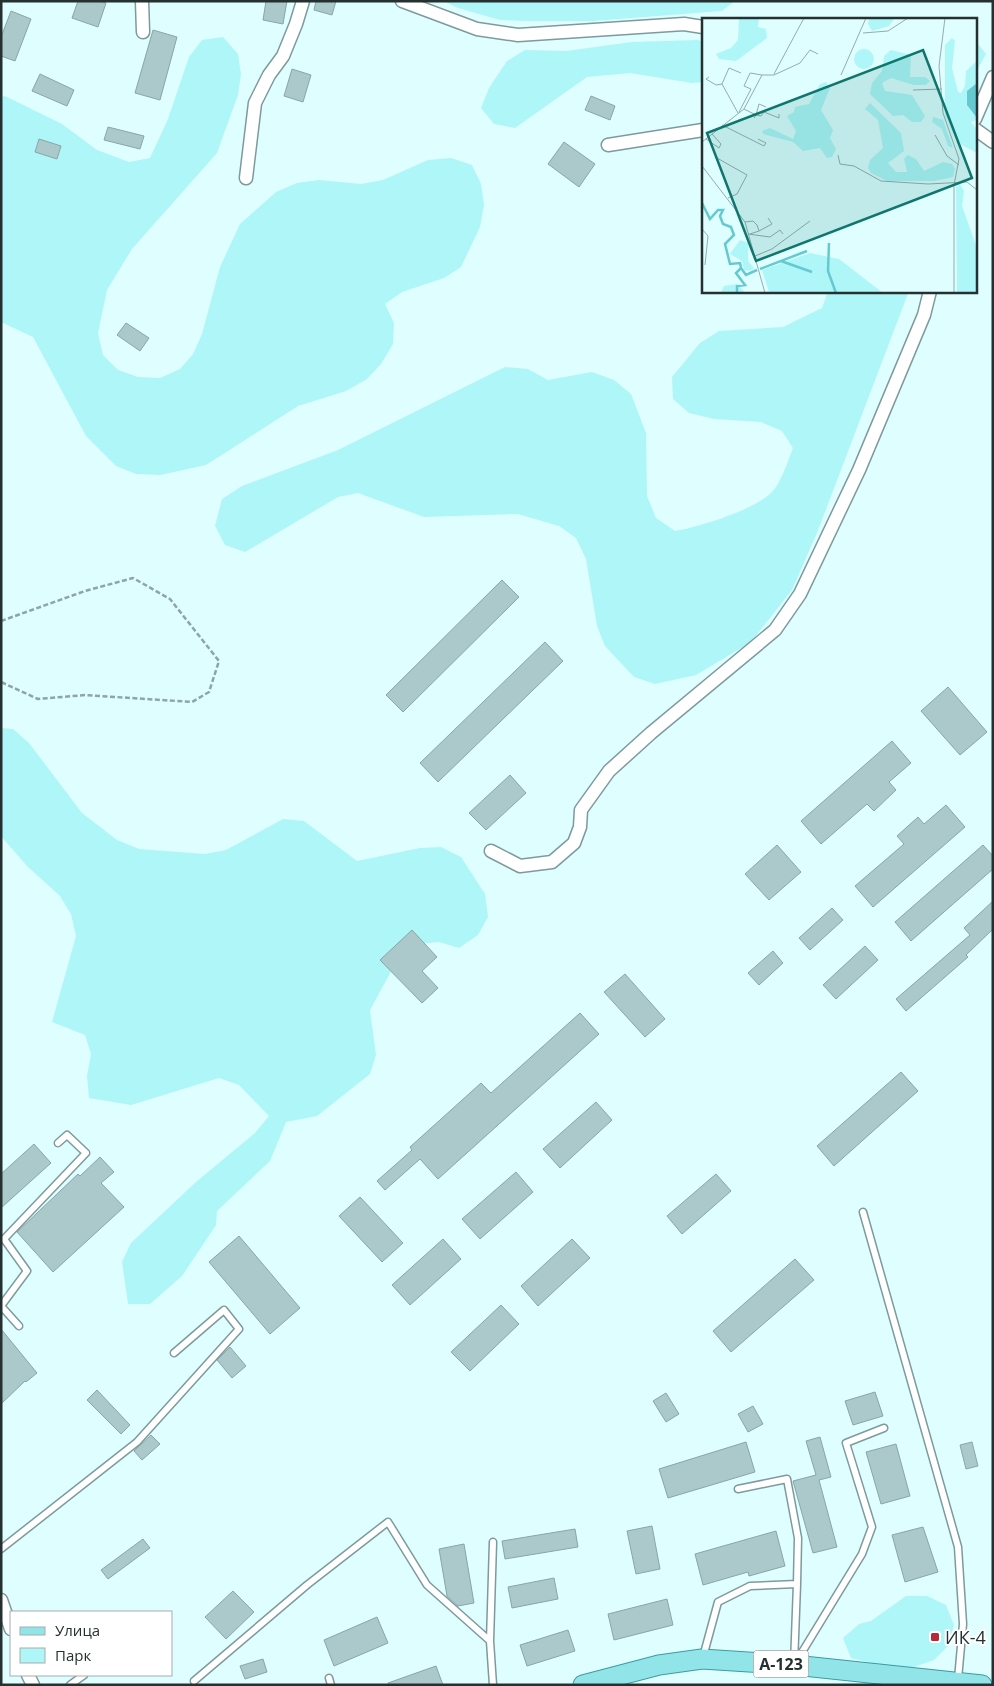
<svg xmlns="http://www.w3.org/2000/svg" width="994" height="1686" font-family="'Open Sans',sans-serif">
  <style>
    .green { fill: #aff6f9 }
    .building { fill: #abc9ca; stroke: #89a5a7 }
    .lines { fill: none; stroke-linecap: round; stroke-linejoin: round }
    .lane-casing { stroke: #7e9a9c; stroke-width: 9 }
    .street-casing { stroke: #7e9a9c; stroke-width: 15 }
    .primary-casing { stroke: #3b9ba0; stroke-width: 21 }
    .path { stroke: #8ea5a5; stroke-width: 2.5; stroke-dasharray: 5 2.5; stroke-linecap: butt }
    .lane { stroke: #fff; stroke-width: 6 }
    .street { stroke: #fff; stroke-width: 12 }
    .primary { stroke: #91e5e9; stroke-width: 19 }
    .poi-dot { fill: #b9283a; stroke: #fff; stroke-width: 2 }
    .labels { text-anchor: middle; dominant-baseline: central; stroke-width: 4; stroke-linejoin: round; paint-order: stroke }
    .shield { fill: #fff; stroke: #666f6f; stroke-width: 1 }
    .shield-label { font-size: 16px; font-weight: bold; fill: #253131 }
    .poi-label { font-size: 18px; fill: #253131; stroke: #fff; text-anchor: start }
    .inset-river { fill: none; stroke: #64cad0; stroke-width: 2.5 }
    .inset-road { fill: none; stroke: #95acad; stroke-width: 1 }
    .view { fill: #0f766e; fill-opacity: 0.15; stroke: #0f766e; stroke-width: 2.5 }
    .inset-edge { fill: none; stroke: #253131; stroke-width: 2.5 }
  </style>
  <rect width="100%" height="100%" fill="#dffeff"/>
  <!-- green -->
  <path class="green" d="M443 1H735L722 11 593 21H524L500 20 458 8Z
    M223 37 238 54 241 74 238 95 217 153 132 249 107 290 98 333 103 355 118 370 138 377 160 378 180 369 193 354 202 334 220 267 240 224 276 192 297 183 319 180 361 184 383 180 428 160 451 158 472 165 481 184 484 205 480 227 461 267 444 278 402 292 385 304 394 323 393 344 381 364 367 379 346 391 298 406 206 465 160 475 136 474 116 466 86 436 33 337 1 322V97L5 96 62 124 97 150 129 162 150 158 168 119 189 57 202 40Z
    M698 40 703 42V82L692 83 630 73 587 77 515 128 494 124 481 108 489 88 507 61 525 50 566 51 632 42Z
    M975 40 986 54 975 74Z
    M828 291H909L817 533 792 590 751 642 696 675 655 684 634 677 605 646 597 626 586 559 576 538 559 526 518 514 424 517 358 493 338 497 245 552 225 545 215 526 222 499 242 486 338 450 505 367 528 369 548 380 592 372 614 380 631 394 646 433 647 496 656 518 675 531C699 527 763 508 776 487 783 476 788 461 793 448L782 431 761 422 714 419 689 413 673 399 672 377 700 343 719 331 783 327 822 308Z
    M1 728 13 729 29 743 82 813 117 840 139 849 205 854 226 850 283 819 304 821 357 861 420 848 441 847 461 857 485 894 488 917 478 935 459 948 439 942 418 944 400 955 370 1010 376 1055 370 1074 317 1116 286 1122 270 1161 217 1211 216 1225 182 1276 150 1304H128L122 1262 131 1243 196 1182 255 1133 269 1116 239 1085 219 1078 131 1105 89 1098 87 1076 91 1054 85 1035 52 1022 76 936 71 914 60 896 27 866 1 836Z
    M906 1596H927L946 1605 954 1625 948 1646 934 1660 914 1667 893 1668 851 1658 843 1638 859 1624 871 1621Z"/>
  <!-- building -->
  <path class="building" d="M78 1H100L106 3 98 27 72 18Z
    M266 1H287L283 24 263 20Z
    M316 1H336L332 15 314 10Z
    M11 11 31 19 15 61 1 56V37Z
    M153 30 177 37 160 100 135 93Z
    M292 69 311 75 303 102 284 96Z
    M40 74 74 90 67 106 32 91Z
    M591 96 615 106 610 120 585 110Z
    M108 127 144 136 140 149 104 140Z
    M39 139 61 146 57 159 35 152Z
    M564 142 595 164 579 187 548 164Z
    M126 323 149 338 140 351 117 335Z
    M502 580 519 597 403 712 386 695Z
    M545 642 563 661 438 782 420 763Z
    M948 687 987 732 960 755 921 711Z
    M892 741 911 763 889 782 896 790 874 811 867 804 821 844 801 821Z
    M510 775 526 793 486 830 469 813Z
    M946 805 965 827 873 907 855 886 904 844 897 836 918 817 924 824Z
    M777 845 801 872 769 900 745 874Z
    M983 845 993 856V869L911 941 895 922Z
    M993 901V929L966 955 968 957 906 1011 896 999 970 935 964 928Z
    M832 908 843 920 810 950 799 938Z
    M412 930 437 957 422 971 438 988 422 1003 380 960Z
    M865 946 878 960 836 999 823 985Z
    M773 951 783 963 759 985 748 973Z
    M625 974 665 1019 645 1037 604 992Z
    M580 1013 599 1034 438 1179 420 1159 385 1190 377 1181 412 1150 410 1147 481 1083 491 1093Z
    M901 1072 918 1091 834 1166 817 1146Z
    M596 1102 612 1120 560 1168 543 1149Z
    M34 1144 51 1163 1 1208V1174Z
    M100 1157 114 1172 101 1183 124 1207 53 1272 17 1232 78 1174 80 1176Z
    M516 1172 533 1192 480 1239 462 1219Z
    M716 1174 731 1191 682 1234 667 1216Z
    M360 1197 403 1243 382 1262 339 1216Z
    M239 1236 300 1308 270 1334 209 1262Z
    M443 1239 461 1259 410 1305 392 1285Z
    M572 1239 590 1258 538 1306 521 1286Z
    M795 1259 814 1280 731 1352 713 1331Z
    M501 1305 519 1324 470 1371 451 1352Z
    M1 1329 37 1373 26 1382 25 1381 1 1404Z
    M230 1347 246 1366 232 1378 217 1360Z
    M97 1390 130 1425 121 1434 87 1400Z
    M875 1392 883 1416 853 1425 845 1401Z
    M666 1393 679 1414 666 1422 653 1401Z
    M753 1406 763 1424 748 1432 738 1414Z
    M151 1435 160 1444 142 1460 134 1451Z
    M820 1437 831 1477 819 1480 837 1547 813 1553 793 1481 816 1475 806 1441Z
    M746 1442 755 1472 668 1498 659 1469Z
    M972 1442 978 1466 966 1469 960 1445Z
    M896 1444 910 1496 881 1504 866 1452Z
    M652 1526 660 1569 636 1574 627 1531Z
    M923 1527 938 1572 905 1582 892 1535Z
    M575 1529 578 1547 505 1559 502 1541Z
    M776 1531 785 1566 749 1576 748 1572 703 1585 695 1554Z
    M143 1539 150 1548 108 1579 101 1570Z
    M464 1544 474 1603 458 1606 447 1596 439 1549Z
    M554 1578 558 1599 512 1608 508 1587Z
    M233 1591 254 1612 226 1639 205 1617Z
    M667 1599 673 1625 614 1640 608 1614Z
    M377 1617 388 1643 334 1666 324 1640Z
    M568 1630 575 1651 527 1666 520 1645Z
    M263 1659 267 1672 245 1679 240 1666Z
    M436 1666 443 1685H388V1683Z"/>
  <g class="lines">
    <defs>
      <path id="lane" d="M863 1212 958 1547 963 1624 958 1679
        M1 1306 27 1271 4 1239 86 1153 67 1135 58 1143
        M1 1306 19 1326
        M738 1489 787 1479 798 1538 797 1584
        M1 1549 137 1442 239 1329 224 1310 174 1353
        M490 1641 493 1542
        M703 1657 718 1602 750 1586 797 1584 794 1664
        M796 1662 862 1554 872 1527 846 1443 884 1428
        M329 1678 331 1685
        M194 1681 307 1585 388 1522 427 1585 490 1641 493 1685
        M70 1685 84 1675"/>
      <path id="street" d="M142 1 143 32
        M402 1 477 29 518 35 684 24 703 27
        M975 119 993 77
        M975 129 993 142
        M608 145 703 130
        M246 178 255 103 269 75 283 56 296 24 303 1
        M491 851 520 866 552 862 574 843 580 827 581 810 609 771 651 733 775 630 800 594 859 470 924 315 930 291
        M1 1600 11 1629
        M28 1675 33 1685"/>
      <path id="primary" d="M583 1685 659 1665 702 1659 794 1665 982 1685"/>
    </defs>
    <!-- lane casing -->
    <use href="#lane" class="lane-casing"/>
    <!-- street casing -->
    <use href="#street" class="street-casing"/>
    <!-- primary casing -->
    <use href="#primary" class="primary-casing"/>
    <!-- path -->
    <path class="path" d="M1 621 85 591 133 578 170 599 219 661 209 692 192 702 85 695 38 699 1 682"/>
    <!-- lane -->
    <use href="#lane" class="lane"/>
    <!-- street -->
    <use href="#street" class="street"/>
    <!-- primary -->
    <use href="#primary" class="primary"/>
  </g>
  <!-- markers -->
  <rect class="poi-dot" x="930" y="1632" width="10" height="10" rx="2.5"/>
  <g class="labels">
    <!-- shield labels -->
    <rect class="shield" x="753.5" y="1650.5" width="55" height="27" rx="4"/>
    <g class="shield-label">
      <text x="781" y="1664">А-123</text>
    </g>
    <!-- poi labels -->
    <g class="poi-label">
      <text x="945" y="1637">ИК-4</text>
    </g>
  </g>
  <!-- overview -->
  <g transform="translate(702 18)">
    <rect width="275" height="275" fill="#dffeff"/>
    <path d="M37 0H57L56 9 64 11 65 20 34 43 17 41 14 36 29 30 36 22ZM167 0H193L187 8 170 13 166 6ZM250 20 253 23 250 50 256 74 259 75 263 68 264 53 275 43V102L269 104 275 111V135L256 125 243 97V27ZM152 41a10 10 0 1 1 20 0a10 10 0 1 1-20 0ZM189 32 209 37 208 59H223L228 63 224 67H212L189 60 180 65 183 73 210 77 223 98 219 104H210L201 97 191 98 168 76 170 65 180 53 182 38ZM124 64 128 70 119 92 131 112 128 120 134 131 130 139 125 140 118 130 101 133 91 124 61 116 60 113 68 110 91 121 94 113 85 98 92 94 93 89 107 86 118 66ZM168 85 199 115 202 133 186 145 194 154H205L202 141 206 137 214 141 222 153 241 144 250 146 253 151 251 159 232 163H185L169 155 166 150 168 142 181 130 176 102 163 91ZM231 99 241 102 251 130 246 128 240 111 230 104ZM258 166 262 173 260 188 275 230V275H255L254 169ZM38 222 46 225V243L52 250 48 253 42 252 40 243 28 236ZM108 235 137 241 181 275 67 274 60 252ZM36 266 43 275H19L22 268Z" fill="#aff6f9"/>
    <path d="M275 65V100L265 87V73Z" fill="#64cad0"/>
    <path class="inset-river" d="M0 185 8 201 16 192H21L18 198 21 206 29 209 32 217 23 226 28 246 38 245 39 250 34 255 43 267 35 268V275M127 225 126 253 134 275M79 243 110 254M39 250 44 257 55 252M58 251 105 233"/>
    <path class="inset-road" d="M243 0 237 48 241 95 257 141 252 167V275M161 15 186 13 206 0M72 56 102 0M139 57 164 0M7 59 4 61 14 67 20 66M211 72 240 71M64 89 57 86 54 97 59 98 62 94 77 100V96M42 91 54 97 52 100M37 94 49 71 42 68 48 55 60 57M36 95 20 66 27 50 39 55M20 107 62 128 64 125 56 121M233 117 245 138 257 147M4 121 17 130 19 126 10 116M0 124 42 91 60 57H72L98 45 108 32 116 36M136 137 138 146 152 148 179 163 226 166 265 164 275 172M15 140 45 157 35 176 26 180M0 148 43 204 63 275M43 204 51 203 55 207 57 213 48 216M0 211 6 218 3 247M57 213 70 206 66 200M46 216 68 219 78 212 81 216M53 238 70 231 108 203"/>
    <path class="view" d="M221 32 270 160 54 243 5 115Z"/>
    <rect width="275" height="275" class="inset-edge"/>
  </g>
  <!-- border -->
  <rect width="994" height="1686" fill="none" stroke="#253131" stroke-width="5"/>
  <!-- legend -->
  <rect x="10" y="1611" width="162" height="65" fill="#ffffff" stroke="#a8adad"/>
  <rect x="20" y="1627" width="25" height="8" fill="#91e5e9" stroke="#a8adad"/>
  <text x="55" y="1636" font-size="15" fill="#253131">Улица</text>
  <rect x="20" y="1648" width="25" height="15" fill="#aff6f9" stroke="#a8adad"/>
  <text x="55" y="1661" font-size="15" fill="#253131">Парк</text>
</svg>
